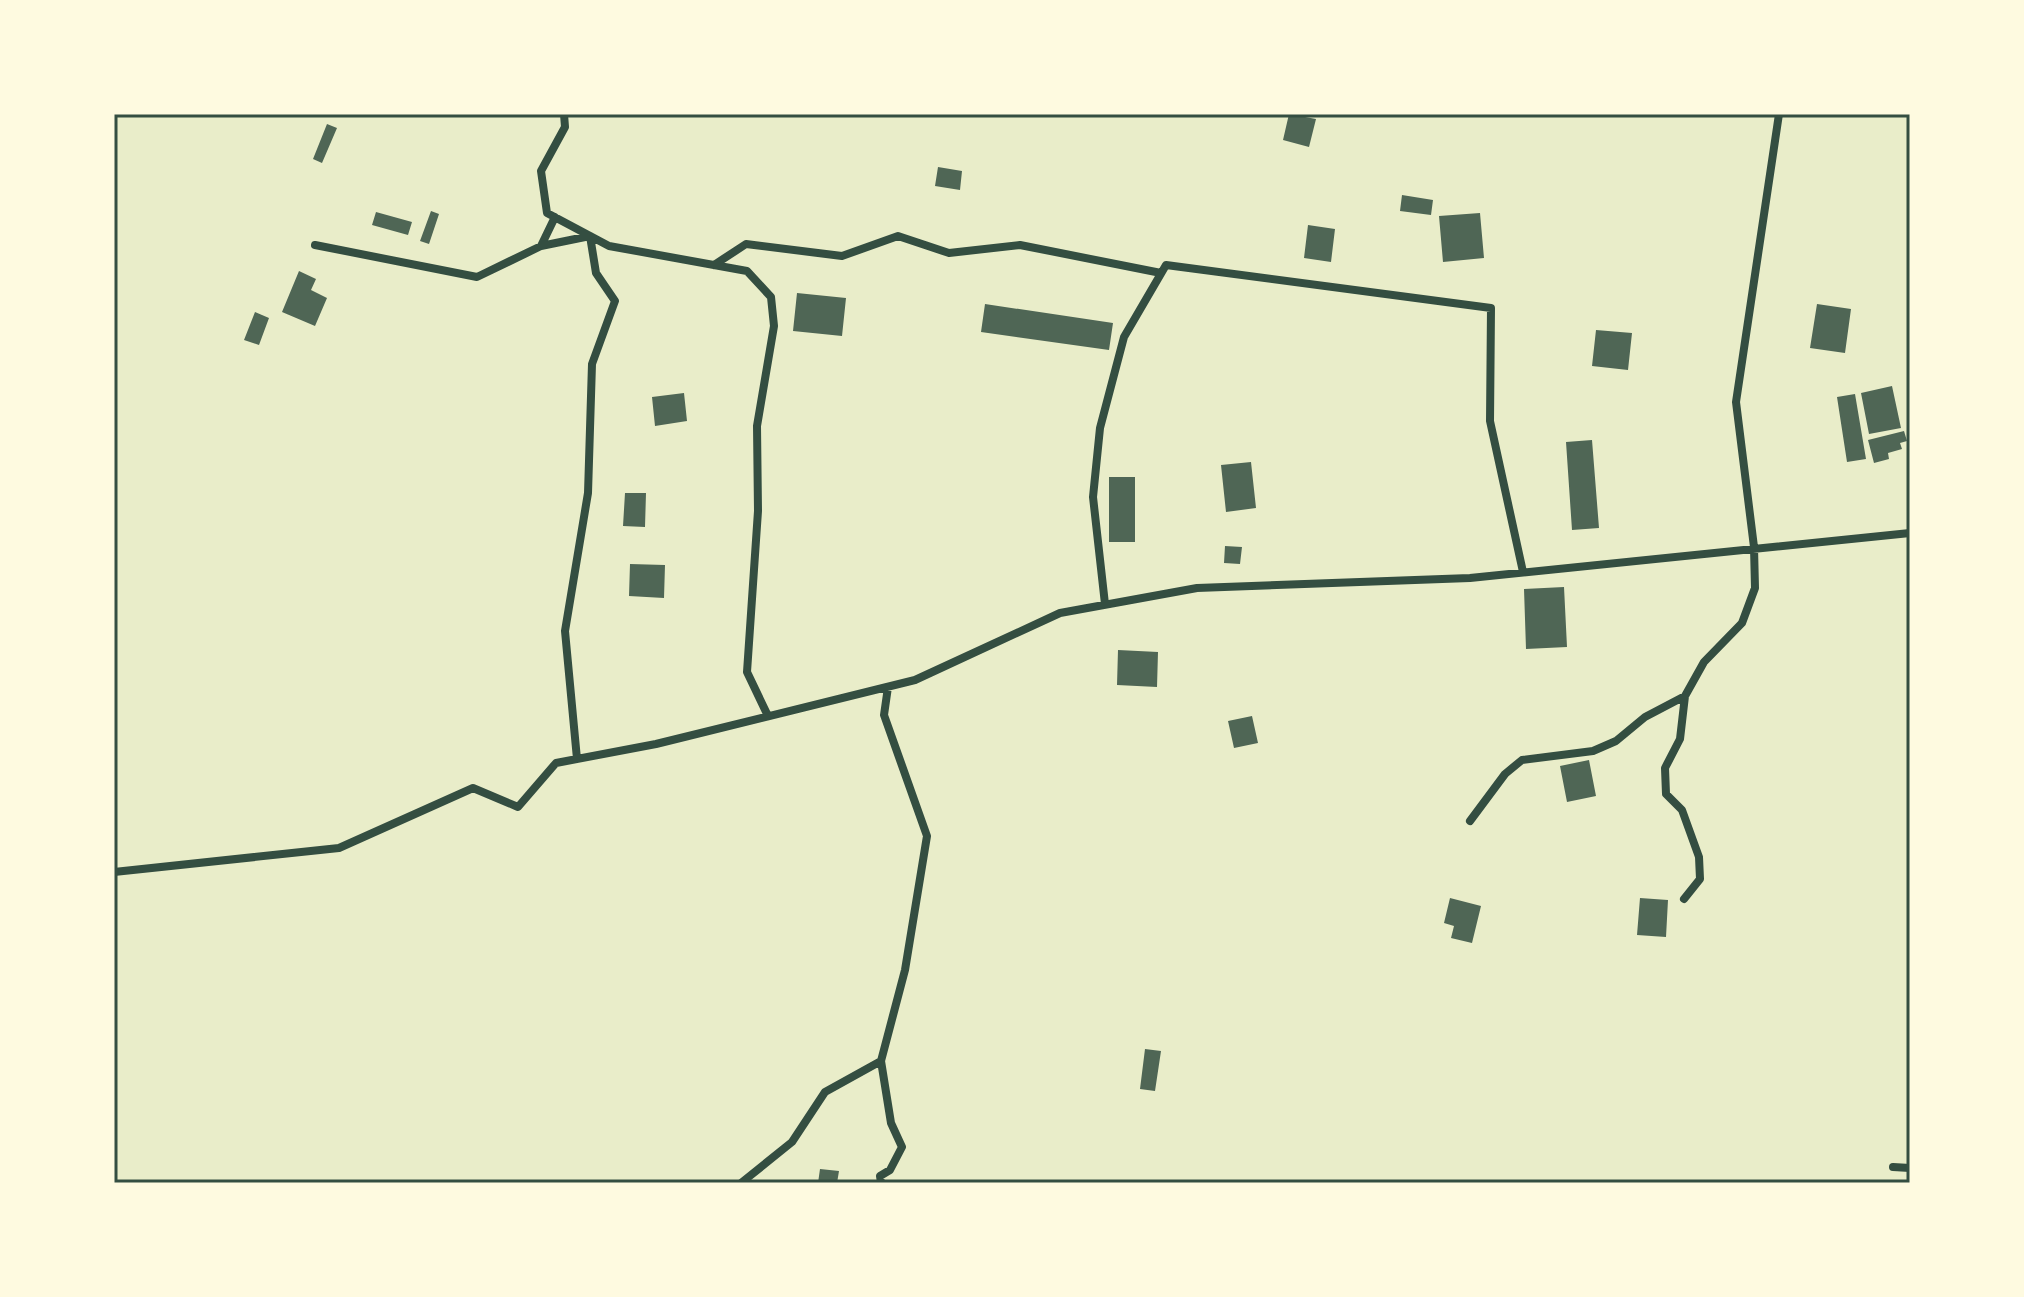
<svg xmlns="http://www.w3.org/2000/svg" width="2024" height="1297" font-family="Poppins,sans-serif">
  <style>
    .building { fill: #4f6655 }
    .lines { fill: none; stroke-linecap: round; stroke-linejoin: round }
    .minor { stroke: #344e41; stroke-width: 8 }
    .neatline { fill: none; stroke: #344e41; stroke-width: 3 }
  </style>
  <rect width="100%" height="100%" fill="#e9edc9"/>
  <!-- building -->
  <path class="building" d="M1289 114 1316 119 1309 147 1283 140Z
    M327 124 337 128 322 163 313 159Z
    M938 167 962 171 960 190 935 186Z
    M1402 195 1433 200 1431 215 1400 211Z
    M431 211 439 214 429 244 420 241Z
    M376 212 412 222 408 235 372 225Z
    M1480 213 1484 258 1443 262 1439 216Z
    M1308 225 1335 229 1331 262 1304 258Z
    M299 271 316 279 311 290 327 298 315 326 282 312Z
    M797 293 846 298 842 336 793 331Z
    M985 304 1113 323 1109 350 981 332Z
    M1817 304 1851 309 1845 353 1810 348Z
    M255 312 269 318 259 345 244 340Z
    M1596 330 1632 333 1628 370 1592 366Z
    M1892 386 1901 428 1869 434 1861 393Z
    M684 393 687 421 655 426 652 397Z
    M1855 394 1866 459 1847 462 1837 397Z
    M1904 431 1907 441 1900 443 1902 449 1888 453 1889 459 1874 463 1868 440Z
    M1592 440 1599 528 1572 530 1566 442Z
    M1251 462 1256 508 1226 512 1221 465Z
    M1109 477H1135V542H1109Z
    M625 493H646L645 527 623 526Z
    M1225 546 1242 547 1240 564 1224 563Z
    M630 564 665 565 664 598 629 596Z
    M1564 587 1567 647 1526 649 1524 589Z
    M1118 650 1158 652 1157 687 1117 685Z
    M1252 716 1258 743 1234 748 1228 721Z
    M1589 760 1596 796 1567 802 1560 766Z
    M1450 898 1481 906 1472 943 1451 938 1454 926 1444 923Z
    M1640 898 1668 900 1666 937 1637 935Z
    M1145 1049 1161 1051 1155 1091 1140 1089Z
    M820 1169 839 1171 837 1183H818Z"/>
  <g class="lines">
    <!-- minor -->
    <path class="minor" d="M564 114 565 127 541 171 547 213 609 246 747 271 771 297 774 326 757 426 758 511 747 672 768 716
      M555 217 541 246 590 236 596 273 615 301 592 364 588 493 565 631 577 759
      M315 245 477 277 541 246
      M714 265 746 244 842 256 898 236 949 253 1020 245 1161 273
      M1105 604 1093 497 1100 428 1124 337 1166 265 1491 308 1490 421 1523 572
      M1470 821 1505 774 1522 760 1593 751 1616 741 1645 717 1685 696
      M114 872 339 848 473 788 518 807 556 763 656 744 915 680 1060 613 1197 588 1470 578 1910 533
      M1684 899 1700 879 1699 857 1682 810 1666 794 1665 768 1680 739 1685 696 1704 662 1742 623 1755 588 1754 547 1736 402 1779 114
      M881 1061 891 1123 902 1147 890 1170 880 1176 881 1183
      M1893 1167 1910 1168
      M741 1183 792 1142 825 1092 881 1061 905 970 927 836 884 715 888 687"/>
  </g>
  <!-- border -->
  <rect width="2024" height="1297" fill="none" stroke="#fefae0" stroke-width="232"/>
  <rect x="116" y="116" width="1792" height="1065" class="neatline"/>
</svg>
